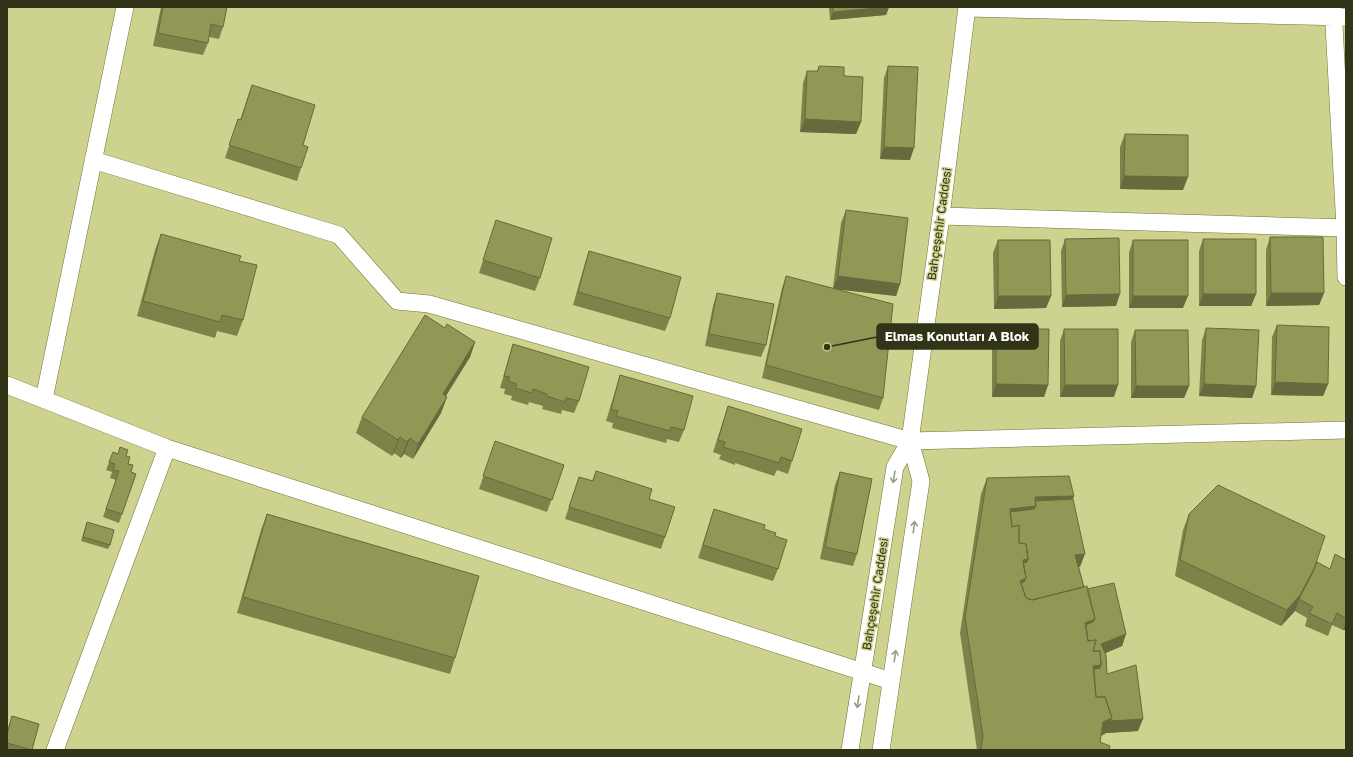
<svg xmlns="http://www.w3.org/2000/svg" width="1353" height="757" font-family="'Golos Text',sans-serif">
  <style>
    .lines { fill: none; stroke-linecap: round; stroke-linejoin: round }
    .minor-casing { stroke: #707432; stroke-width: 18 }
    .minor { stroke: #fff; stroke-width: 17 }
    .wall { fill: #7e8249 }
    .shaded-wall { fill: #666a3c }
    .building { fill: #929755; stroke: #666a3c }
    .oneway { stroke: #989a8c }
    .labels { text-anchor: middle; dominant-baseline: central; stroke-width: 3; stroke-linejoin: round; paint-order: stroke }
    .street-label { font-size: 12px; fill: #323418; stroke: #cdd28e }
    .leader { fill: none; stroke: #323418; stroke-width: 1.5 }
    .callout-dot { fill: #323418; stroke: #cdd28e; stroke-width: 1.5 }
    .callout { fill: #323418; stroke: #323418; stroke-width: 1.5 }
    .callout-label { font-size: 13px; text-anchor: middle; font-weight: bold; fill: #fff }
  </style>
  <rect width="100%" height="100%" fill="#cdd28e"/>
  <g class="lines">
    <defs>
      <path id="minor" d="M1333 7 1345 228 1346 277
        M967 8 1346 17
        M93 160 339 235 397 301 429 304 910 441 1346 430
        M941 216 1346 228
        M7 385 167 448 891 681
        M44 399 125 7
        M55 750 167 448
        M850 750 895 467 910 441 941 216 967 7
        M881 750 921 481 910 441"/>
    </defs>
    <!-- minor casing -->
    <use href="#minor" class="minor-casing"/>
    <!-- minor -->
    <use href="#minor" class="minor"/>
  </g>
  <!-- wall -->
  <path class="wall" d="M161 7H227L223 27 219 39 209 37 208 43 203 55 153 46Z
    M829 7H889L886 15 830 20Z
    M819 66 844 76 861 122 856 134 800 132 803 83 807 71H817Z
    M888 66 910 160 880 159 884 78Z
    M252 85 303 145 301 168 297 181 225 158 238 119 240 120Z
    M1125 134 1183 190 1120 189V147Z
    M846 210 900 284 896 296 837 289 883 398 879 410 762 378 782 288 786 276 833 288 841 223Z
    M496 220 540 278 535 291 479 273Z
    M161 234 239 261 243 320 237 336 217 331 215 338 137 316 155 250Z
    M1270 237 1324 293 1319 305 1266 306V250Z
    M1065 239 1116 306 1062 307 1061 251Z
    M1203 239 1256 294 1251 306H1199V251Z
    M998 240 1051 296 1046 308 994 309 993 253Z
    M1133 240 1183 308H1129V252Z
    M589 251 670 318 665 331 573 305 585 263Z
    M717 293 766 345 761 357 705 346 713 306Z
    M1277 325 1328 384 1323 396 1271 395 1272 337Z
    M445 328 475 342 470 357 446 396 447 397 441 413 413 459 404 454 401 458 394 453 392 456 356 433 362 417Z
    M1206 328 1256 386 1252 398 1199 396 1202 340Z
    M996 329 1048 385 1044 397H992V341Z
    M1064 329 1114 397H1060V341Z
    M1135 330 1189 386 1184 398H1131V342Z
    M513 344 579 401 574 413 562 410 561 414 542 409 543 406 529 402 528 405 511 400 512 396 504 394 505 389 500 388 509 357Z
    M620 375 684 430 679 442 667 439 666 443 612 428 613 423 606 421 616 388Z
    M728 406 792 461 788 474 777 470 774 476 735 463V465L719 459 721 455 713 452Z
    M113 452 126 456 131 472 136 474 119 523 103 517 116 480 110 478 112 472 106 470Z
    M491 454 564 465 547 512 479 489Z
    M596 471 649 499 665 537 661 549 565 519 579 477 592 481Z
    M840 472 857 554 853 566 820 559 835 485Z
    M987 478 1074 496 1073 499 1080 567H1079L1084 587 1126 634 1122 646 1105 653 1107 674 1138 731 1106 733 1101 736 1100 742 1109 750H977L960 633 981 494Z
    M714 509 764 529 775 536 778 569 773 581 698 558Z
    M267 514 455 658 450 674 237 613 261 530Z
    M1189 514 1317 562 1330 569 1346 560V630H1343L1332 625 1328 636 1305 626 1307 618 1295 611 1281 626 1175 576 1183 530Z
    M87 522 110 545 108 549 81 541Z
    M12 716 32 750H7V731Z"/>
  <!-- shaded-wall -->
  <path class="shaded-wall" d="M889 7 886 15 830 20 833 12Z
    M805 119 861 122 856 134 800 132Z
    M884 147 914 148 910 160 880 159Z
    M1124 176 1188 177 1183 190 1120 189Z
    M838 276 900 284 896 296 833 289Z
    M1271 293H1324L1319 305 1266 306Z
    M1120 294 1116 306 1062 307 1066 295Z
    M1203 294H1256L1251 306H1199Z
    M998 296H1051L1046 308 994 309Z
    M1133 296H1188L1183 308H1129Z
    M475 342 470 357 437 410 443 394Z
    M1275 382 1328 384 1323 396 1271 395Z
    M996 384 1048 385 1044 397H992Z
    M1204 384 1256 386 1252 398 1199 396Z
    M1065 385H1118L1114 397H1060Z
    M1136 386H1189L1184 398H1131Z
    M447 397 441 413 413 459 418 444Z
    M400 437 394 453 392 456 398 440Z
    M410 438 404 454 401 458 407 442Z
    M1074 496 1068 511 1008 513 1010 509 1035 497Z
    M1085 554 1080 567H1071L1075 555Z
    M1028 559 1023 573V560Z
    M1314 569 1299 599 1295 611 1281 626 1287 610Z
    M1026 578 1021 590 1020 581Z
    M1095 619 1089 635 1086 636 1085 623Z
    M1346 621V630H1343Z
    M1126 634 1122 646 1099 656 1101 665 1096 680 1093 666 1101 644Z
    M1112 718 1143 719 1138 731 1106 733 1097 738 1103 722Z"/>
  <!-- building -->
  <path class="building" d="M163 7H227L223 27 211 24 208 43 158 33Z
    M833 7H888L833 12Z
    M819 66 844 67V76L863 77 861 122 805 119 807 71H818Z
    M888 66 918 67 914 148 884 147Z
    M252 85 315 105 303 145 308 147 301 168 229 145 238 119 241 120Z
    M1125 134 1188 135V177L1124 176Z
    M846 210 908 218 900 284 838 276Z
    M496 220 552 238 540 278 483 260Z
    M161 234 241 256 239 261 257 265 243 320 222 315 220 322 143 301Z
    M1270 237H1323L1324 293H1271Z
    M1119 238 1120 294 1066 295 1065 239Z
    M1203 239H1256V294H1203Z
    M998 240H1050L1051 296H998Z
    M1133 240H1188V296H1133Z
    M589 251 681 277 670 318 578 292Z
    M786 276 893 304 883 398 766 365Z
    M717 293 774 304 766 345 709 334Z
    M425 315 445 328 447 324 475 342 443 394 447 397 418 444 410 438 407 442 400 437 398 440 362 417Z
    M1277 325 1329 327 1328 384 1275 382Z
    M1206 328 1259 330 1256 386 1204 384Z
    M996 329H1049L1048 385 996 384Z
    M1064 329H1118V385H1065Z
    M1135 330H1188L1189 386H1136Z
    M513 344 589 367 579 401 566 398 565 402 547 396V394L533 389 532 393 515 388 517 384 508 381 510 377 504 376Z
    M620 375 693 396 684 430 671 427 670 431 616 416 618 411 611 409Z
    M728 406 802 429 792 461 781 457 779 463 740 451 739 452 723 447 725 442 718 440Z
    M495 441 564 465 552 500 483 476Z
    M120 447 128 450 126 456 130 457 128 464 133 465 131 472 136 474 122 514 106 509 119 471 113 470 115 464 109 462 113 452 118 454Z
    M596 471 652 489 649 499 675 507 665 537 569 507 579 477 593 481Z
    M840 472 872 479 857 554 825 547Z
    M1069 476 1074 496 1035 497 1036 506 1010 509 1012 527 1019 525V543L1026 544 1028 559 1023 560 1026 578 1020 581 1026 598 1032 600 1087 586 1095 619 1085 623 1088 641 1096 640 1093 651H1100L1101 665 1093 666 1096 697H1105L1112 718 1103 722 1100 742 1110 746 1109 750H981L983 736 965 617 987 478Z
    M1218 485 1325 536 1314 569 1300 595 1287 610 1180 560 1189 514Z
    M1073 499 1085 554 1075 555 1084 587 1032 600 1026 598 1021 583 1024 582 1026 578 1023 563 1027 562 1028 559 1026 544 1019 543V525L1012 527 1010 512 1034 509 1036 506 1035 501Z
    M714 509 765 525 764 529 776 533 775 536 787 540 778 569 703 545Z
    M267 514 479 576 455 658 243 597Z
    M87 522 114 530 110 545 83 537Z
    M1335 554 1346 560V618L1337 613 1332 624 1309 613 1313 607 1299 599 1313 572 1317 562 1330 569Z
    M1114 583 1126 634 1101 644 1106 655 1107 674 1136 665 1143 719 1110 721 1112 718 1105 697H1096L1094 669 1100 668 1101 665 1100 651H1093L1096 640 1088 641 1086 625 1093 622 1095 619 1087 589Z
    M12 716 39 724 32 750 7 743V734Z"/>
  <!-- one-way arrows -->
  <defs><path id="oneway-shaft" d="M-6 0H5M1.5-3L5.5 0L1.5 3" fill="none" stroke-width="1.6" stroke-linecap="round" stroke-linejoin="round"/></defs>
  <g class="oneway">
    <use href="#oneway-shaft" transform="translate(894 477) rotate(99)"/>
    <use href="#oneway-shaft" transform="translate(914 527) rotate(-82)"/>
    <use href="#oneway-shaft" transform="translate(895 656) rotate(-82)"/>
    <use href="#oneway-shaft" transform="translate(858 702) rotate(99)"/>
  </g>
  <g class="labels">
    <!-- street labels -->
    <g class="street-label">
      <text transform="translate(939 224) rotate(-82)">Bahçeşehir Caddesi</text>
      <text transform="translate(875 594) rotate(-81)">Bahçeşehir Caddesi</text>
    </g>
  </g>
  <!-- callouts -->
  <path class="leader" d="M827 347L877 337"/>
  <circle class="callout-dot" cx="827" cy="347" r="4"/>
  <rect class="callout" x="877" y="324" width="161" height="25" rx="4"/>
  <g class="callout-label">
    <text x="957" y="341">Elmas Konutları A Blok</text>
  </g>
  <!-- border -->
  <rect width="1353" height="757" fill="none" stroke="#323418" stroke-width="16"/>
</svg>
